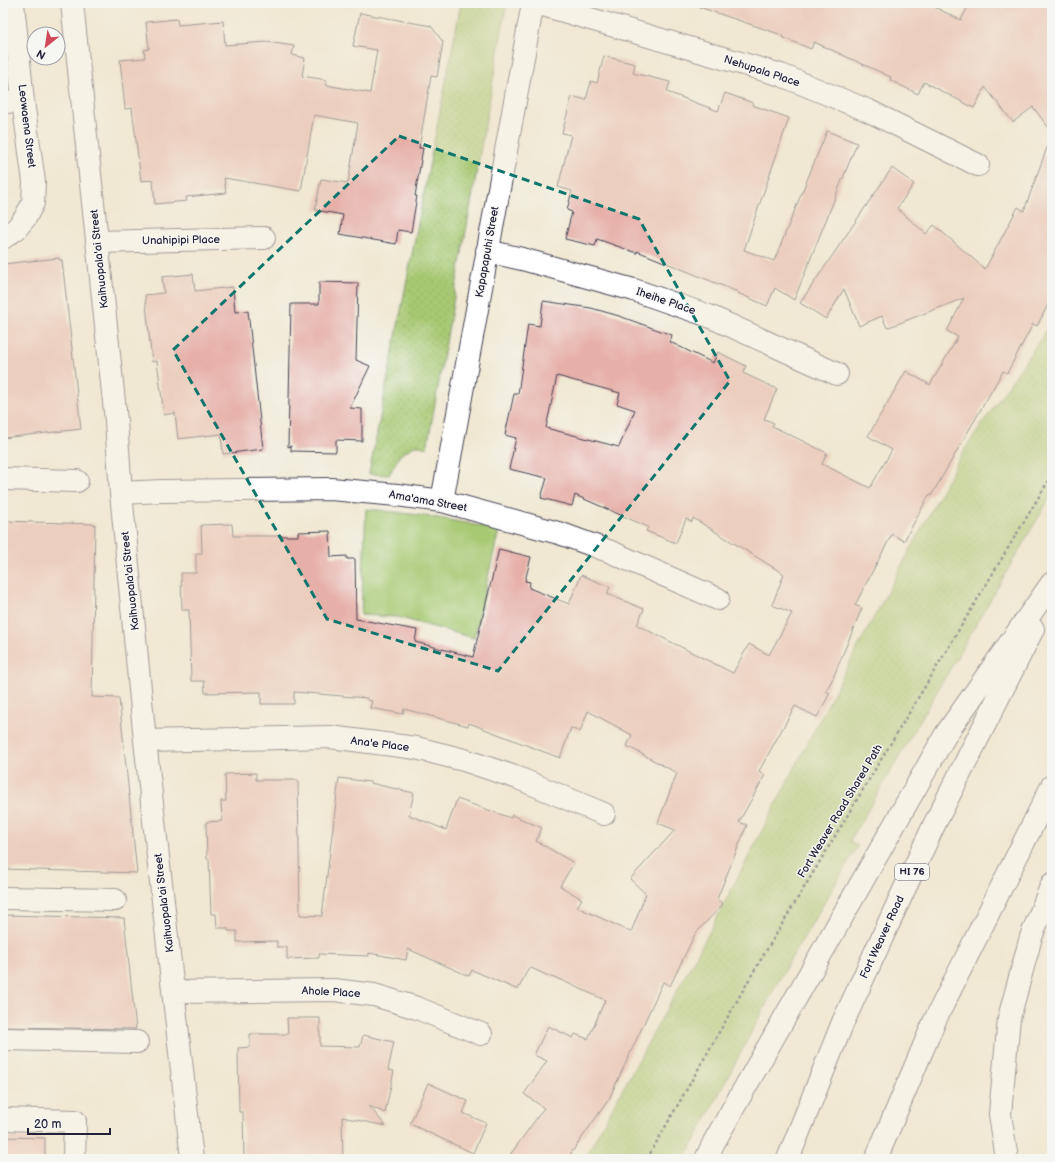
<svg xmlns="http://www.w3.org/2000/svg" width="1055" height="1162" font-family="'Balsamiq Sans',sans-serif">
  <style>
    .grass { fill: url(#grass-dots); stroke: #647656 }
    .park { fill: #a7c972; stroke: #647656 }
    .building { fill: #e6afa7; fill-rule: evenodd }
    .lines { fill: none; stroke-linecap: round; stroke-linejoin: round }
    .minor-casing { stroke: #414052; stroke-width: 24 }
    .highway-casing { stroke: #414052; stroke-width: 24 }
    .path { stroke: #414052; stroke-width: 2.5; stroke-dasharray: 3 3; stroke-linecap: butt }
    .minor { stroke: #fff; stroke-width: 22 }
    .highway { stroke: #fff; stroke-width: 22 }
    .marked { fill: none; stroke: #0f766e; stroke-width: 3; stroke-dasharray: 8 5; stroke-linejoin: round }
    .labels { text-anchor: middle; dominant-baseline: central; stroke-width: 3; stroke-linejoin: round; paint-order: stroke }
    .shield { fill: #f6f6f2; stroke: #626272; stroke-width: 1 }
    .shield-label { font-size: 10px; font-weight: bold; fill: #22223b }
    .street-label { font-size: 11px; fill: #22223b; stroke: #f6f6f2 }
  </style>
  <defs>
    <pattern id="grass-dots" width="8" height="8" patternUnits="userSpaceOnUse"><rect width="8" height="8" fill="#a7c972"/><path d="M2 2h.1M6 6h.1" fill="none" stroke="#8fac64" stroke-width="1.8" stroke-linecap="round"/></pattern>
  </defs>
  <rect width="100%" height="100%" fill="#f6f6f2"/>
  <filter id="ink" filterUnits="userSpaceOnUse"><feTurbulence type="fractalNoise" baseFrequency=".025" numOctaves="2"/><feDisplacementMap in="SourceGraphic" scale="8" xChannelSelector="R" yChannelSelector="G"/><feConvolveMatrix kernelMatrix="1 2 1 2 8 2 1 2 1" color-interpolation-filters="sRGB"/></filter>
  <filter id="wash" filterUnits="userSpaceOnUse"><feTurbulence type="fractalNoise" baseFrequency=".012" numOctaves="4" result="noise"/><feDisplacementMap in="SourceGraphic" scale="16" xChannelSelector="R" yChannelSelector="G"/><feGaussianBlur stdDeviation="0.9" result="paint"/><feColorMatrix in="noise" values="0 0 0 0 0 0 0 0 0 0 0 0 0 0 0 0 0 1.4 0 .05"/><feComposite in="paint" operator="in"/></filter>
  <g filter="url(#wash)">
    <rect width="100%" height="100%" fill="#f0e8d2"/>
    <!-- grass -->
    <path class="grass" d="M461 3H507L427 448 416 445 400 455 389 475 369 474Z
      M1052 322V494L850 841 858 846 782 974 685 1159H584L706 938 844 673 961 455Z"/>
    <!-- park -->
    <path class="park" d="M366 509C411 513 455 520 499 530L474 638 397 617 361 615Z"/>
    <g id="blocks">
      <!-- building -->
      <path class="building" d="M700 3H926L961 20 970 3H1052V132L1033 107 1013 122 985 87 974 108 924 82 918 94 890 80 891 77 814 42 811 49 782 37V35L699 7Z
        M360 13 431 26 443 42 437 77 431 76 419 148H423L415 196H417L411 232 398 230 396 244 340 234 343 215 315 210 321 179 348 183 358 123 314 115 301 191 224 178 226 193 186 197 187 201 155 204 153 180 141 181 132 108 125 109 120 60 145 58 144 50 149 49 146 22 177 19 178 25 223 21 225 45 267 42 294 46 292 55 305 58 302 76 327 80 326 85 370 93 377 50 353 46Z
        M604 56 635 64 633 73 670 82 667 92 718 111 725 93 753 103 752 105 789 118 744 250 774 261 827 131 857 143 794 300 775 288 767 306 738 293V292L637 251V253L597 239 595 246 565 239 572 212 567 210 572 191 558 187 571 135 562 133 572 96 586 100 591 81 597 83Z
        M1049 142 1052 143V297L1037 326 1033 324 1007 373 1003 371 931 496 929 495 904 541 892 534 855 605 862 608 833 678 826 691 830 693 817 717 795 706 759 771 765 775 739 822 747 825 717 899 723 904 695 934 670 986 663 982 609 1099 567 1159H507L544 1108 524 1094 547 1061 534 1055 548 1026 573 1038 575 1034 588 1039 605 1000 554 977 553 978 529 967 518 990 472 970 469 976 408 949 406 960 369 953V956L319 954V958L287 959V947H277V941L237 942V931H228V928H217L216 914H211L209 859H207L206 822 222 821 221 801H226L225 774 256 773V780H298L300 915 322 916 339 778 370 782V783L414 793 409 815 446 830 457 799 511 818 512 815 542 828 536 841 574 863 560 886 582 899 577 907 631 932 646 894 630 879 675 830 658 823 677 773 627 746 632 735 588 711 580 732 571 728 560 758 469 723 468 726 404 709 403 714 370 708 372 701 367 700V698L294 692V704H261V692L205 693 204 681H191L189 610H182L181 573H196V553H202L201 525 232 524 233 536H298V532L330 531 331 557 347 556V559H355L356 619 417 630 415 642 473 657 499 549 531 557 525 581 530 582 529 588 569 604 581 575 610 587 607 594 644 609 637 625 733 673 749 644 769 655 792 613 772 605 784 574 693 518 692 522 686 519 676 543 646 531 648 527 575 495 572 506 541 498 547 478 509 469 516 438 505 435 514 394H518L528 324 540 326 543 301 591 308 619 316 672 335 670 342 713 363 718 352 746 366 743 373 777 389 764 419 774 423 772 426 827 453 822 464 870 488 892 450 868 436 906 371 930 385 958 337 947 331 964 298 887 328 882 316 859 326 844 289 826 319 800 303 892 168 914 184 897 208 926 234 934 225 985 269 1018 207 1024 211ZM557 376 620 393 617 404 635 410 619 447 546 428Z
        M59 258V260H62L81 429 3 438V264Z
        M193 274 195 291 233 287 235 312 248 311 263 449 223 454 221 434 178 439 175 413 164 415 157 361 152 362 145 295 164 293 162 277Z
        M319 282 358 283 356 360 370 366 350 408 362 409V441L336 440V452L291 451V446L288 447 291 304H319Z
        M3 521 95 524 92 697 119 698 137 873 3 869Z
        M3 915 124 918 136 1029 3 1027Z
        M287 1018H320V1046L360 1047 363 1035 394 1042 388 1070 394 1071 385 1113 368 1105 386 1126 342 1117 343 1159 244 1158 243 1112H239L238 1048 250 1047V1034H288Z
        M428 1083 468 1101 463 1113 486 1123 473 1153 410 1124Z
        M3 1137 45 1138V1159H3Z"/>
    </g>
  </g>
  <g filter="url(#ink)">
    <use href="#blocks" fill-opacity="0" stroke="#414052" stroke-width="1"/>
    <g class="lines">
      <defs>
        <path id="minor" d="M72 3 116 421 121 493 145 741 192 1159
          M536 3 781 75 869 111 978 165
          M3 102 23 101
          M3 238 16 229 25 218 33 203 34 182 23 101 13 3
          M97 242 264 238
          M487 251 522 259 634 290 709 316 837 374
          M3 479 77 481
          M121 493 162 491 331 489 397 495 442 501 562 534 611 552 718 599
          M442 501 533 3
          M145 741 330 737 416 748 464 760 518 778 604 814
          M3 898 115 900
          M174 992 334 990 374 995 417 1008 481 1034
          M3 1039 137 1042
          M3 1119 75 1121 74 1159"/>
        <path id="highway" d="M706 1159 714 1142 946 734 1052 583
          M788 1159 843 1022 934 825 1033 629
          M876 1159 935 1020 1052 786
          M1007 1159 1000 1114 1009 1018 1031 937 1052 884"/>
      </defs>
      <!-- minor casing -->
      <use href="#minor" class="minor-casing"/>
      <!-- highway casing -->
      <use href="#highway" class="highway-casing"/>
      <!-- path -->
      <path class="path" d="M647 1159 754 971 1052 475"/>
      <!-- minor -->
      <use href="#minor" class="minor"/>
      <!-- highway -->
      <use href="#highway" class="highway"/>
    </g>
  </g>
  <!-- marked area -->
  <path d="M0 0H1055V1162H0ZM399 136 639 219 730 381 498 671 327 619 173 350Z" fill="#f0e8d2" fill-opacity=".55" fill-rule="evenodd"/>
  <path class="marked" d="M399 136 639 219 730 381 498 671 327 619 173 350Z"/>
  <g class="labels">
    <!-- shield labels -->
    <rect class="shield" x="895" y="864" width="34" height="16" rx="3"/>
    <g class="shield-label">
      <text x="912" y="872">HI 76</text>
    </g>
    <!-- street labels -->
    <g class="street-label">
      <text transform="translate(762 71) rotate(18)">Nehupala Place</text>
      <text transform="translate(27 126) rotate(83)">Leowaena Street</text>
      <text transform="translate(181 240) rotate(-1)">Unahipipi Place</text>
      <text transform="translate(487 252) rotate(-80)">Kapapapuhi Street</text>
      <text transform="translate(99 259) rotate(-96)">Kaihuopala'ai Street</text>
      <text transform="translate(666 301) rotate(19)">Iheihe Place</text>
      <text transform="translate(428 501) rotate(10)">Ama'ama Street</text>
      <text transform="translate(130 581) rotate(-96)">Kaihuopala'ai Street</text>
      <text transform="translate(380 744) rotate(7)">Ana'e Place</text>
      <text transform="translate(840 811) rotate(-59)">Fort Weaver Road Shared Path</text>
      <text transform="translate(164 903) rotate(-97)">Kaihuopala'ai Street</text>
      <text transform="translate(882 937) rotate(-65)">Fort Weaver Road</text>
      <text transform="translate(331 992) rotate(3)">Ahole Place</text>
    </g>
  </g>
  <!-- margin -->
  <rect width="1055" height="1162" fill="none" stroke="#f6f6f2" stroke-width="16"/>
  <!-- north arrow -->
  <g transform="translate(46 46) rotate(210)"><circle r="19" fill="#f6f6f2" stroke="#a1a1a9"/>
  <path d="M0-3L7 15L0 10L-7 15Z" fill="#d1495b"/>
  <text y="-6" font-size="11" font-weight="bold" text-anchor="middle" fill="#22223b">N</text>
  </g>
  <!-- scale -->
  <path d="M28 1128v6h82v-6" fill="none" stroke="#22223b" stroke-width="2"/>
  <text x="34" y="1128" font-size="12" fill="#22223b" stroke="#f6f6f2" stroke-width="3" paint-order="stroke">20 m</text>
</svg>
